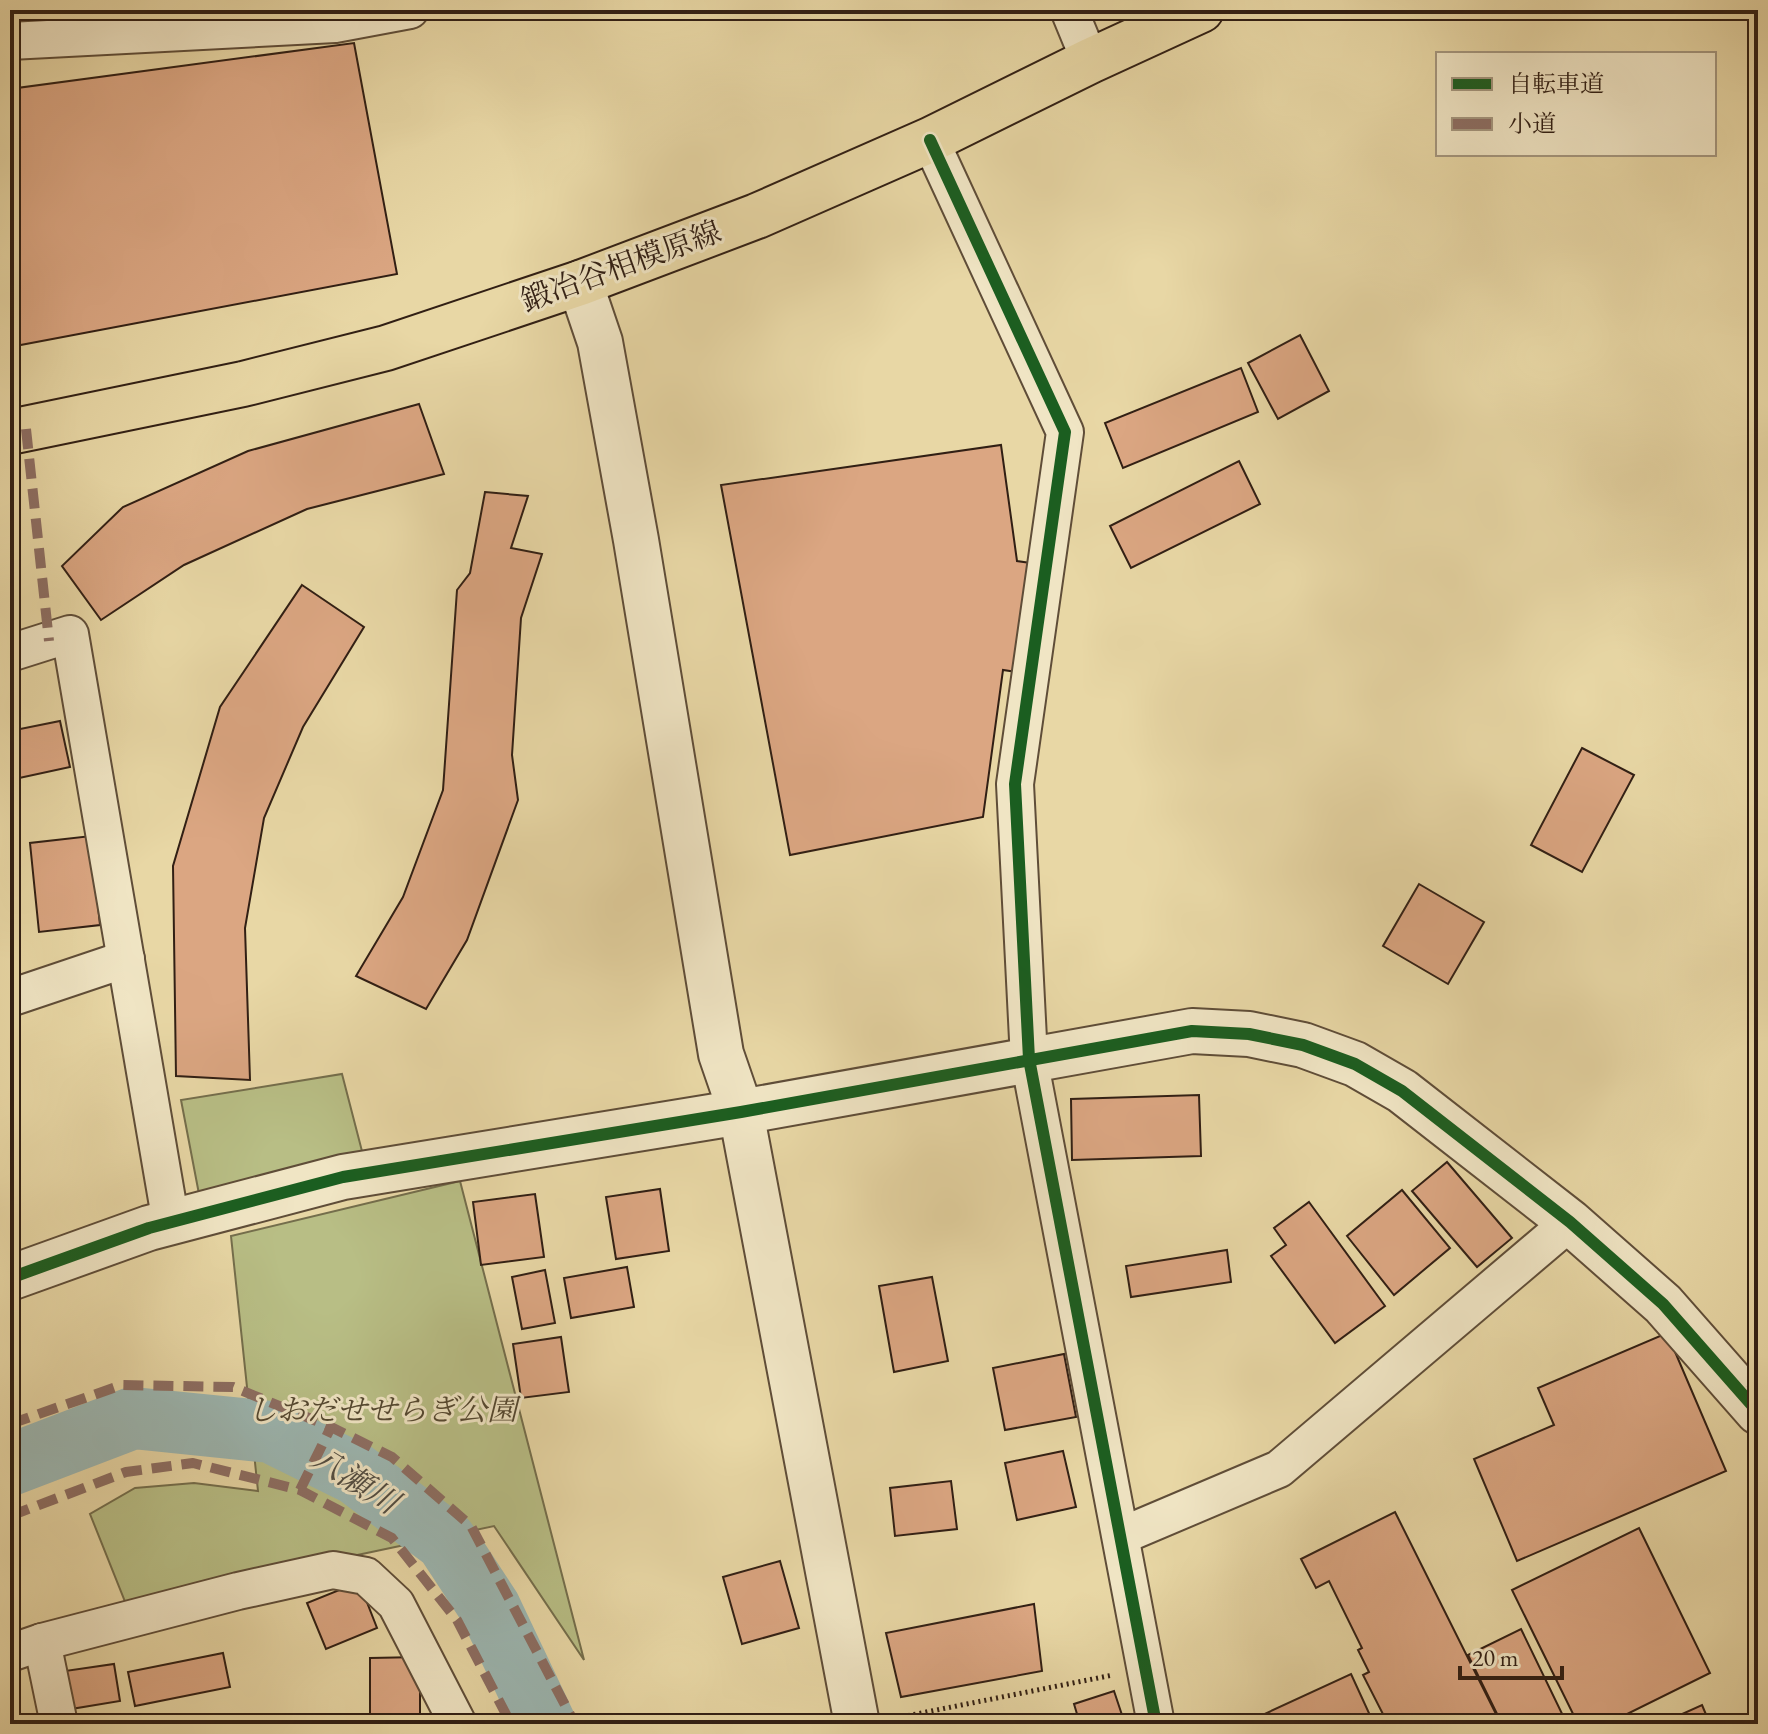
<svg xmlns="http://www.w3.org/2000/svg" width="1768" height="1734" font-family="'EB Garamond','Noto Serif JP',serif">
<rect width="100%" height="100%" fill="#e8d7a5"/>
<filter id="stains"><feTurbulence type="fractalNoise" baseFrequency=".0025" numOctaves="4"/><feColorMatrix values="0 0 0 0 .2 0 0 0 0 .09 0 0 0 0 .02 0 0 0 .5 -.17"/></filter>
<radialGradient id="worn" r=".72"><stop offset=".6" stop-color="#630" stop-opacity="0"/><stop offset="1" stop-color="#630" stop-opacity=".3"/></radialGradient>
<!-- green -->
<g fill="#b8be85" stroke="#746e4c" stroke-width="2">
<polygon points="10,10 111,10 10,26"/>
<polygon points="342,1074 363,1155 199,1194 181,1100"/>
<polygon points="460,1181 584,1660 494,1526 126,1604 90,1514 135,1488 194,1483 258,1491 231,1236"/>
</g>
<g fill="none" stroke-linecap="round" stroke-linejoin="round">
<!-- river -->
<polyline stroke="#9cb7b2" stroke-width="62" points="10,1465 133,1418 271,1432 356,1474 446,1541 490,1608 545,1724"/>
</g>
<!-- building -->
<g fill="#dba682" stroke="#311f14" stroke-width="2">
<polygon points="354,43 397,274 10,347 10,89"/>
<polygon points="1300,335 1329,391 1278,419 1248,363"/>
<polygon points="1241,368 1258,412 1123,468 1105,423"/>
<polygon points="419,404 444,474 307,509 184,565 101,620 62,566 123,507 248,451"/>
<polygon points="1001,445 1017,561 1045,565 1030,674 1003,670 983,817 790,855 721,485"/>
<polygon points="1239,461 1260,504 1131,568 1110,526"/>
<polygon points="485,492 528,496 511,548 542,554 521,618 512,755 518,800 467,940 426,1009 356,976 403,897 443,790 457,590 470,573"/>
<polygon points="302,585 364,627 303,727 264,818 245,928 250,1080 176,1076 173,866 220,707"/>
<polygon points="60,721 70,767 10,780 10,731"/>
<polygon points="1582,748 1634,775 1582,872 1531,845"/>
<polygon points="91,836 100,925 39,932 30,843"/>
<polygon points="1419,884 1484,922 1448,984 1383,946"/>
<polygon points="1199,1095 1201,1156 1072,1160 1071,1099"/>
<polygon points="1447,1162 1512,1238 1477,1267 1412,1191"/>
<polygon points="660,1189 669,1251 616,1259 606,1197"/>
<polygon points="1402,1190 1450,1248 1394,1295 1347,1236"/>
<polygon points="535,1194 544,1257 481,1265 473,1202"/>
<polygon points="1309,1202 1385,1306 1335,1343 1271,1256 1286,1245 1274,1228"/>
<polygon points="1227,1250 1231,1282 1131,1297 1126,1266"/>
<polygon points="627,1267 634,1307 571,1318 564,1278"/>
<polygon points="545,1270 555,1323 522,1329 512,1277"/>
<polygon points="932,1277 948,1361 894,1372 879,1286"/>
<polygon points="1667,1333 1726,1471 1517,1561 1474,1459 1554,1425 1538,1388"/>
<polygon points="561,1337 569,1392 521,1398 513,1344"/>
<polygon points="1064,1354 1076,1417 1005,1430 993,1368"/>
<polygon points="1063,1451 1076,1507 1017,1520 1005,1463"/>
<polygon points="951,1481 957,1529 895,1536 890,1488"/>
<polygon points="1395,1512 1501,1724 1388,1724 1363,1675 1369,1672 1358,1650 1362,1648 1329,1581 1316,1588 1301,1559"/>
<polygon points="1639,1528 1710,1673 1607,1724 1578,1724 1512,1590"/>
<polygon points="780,1561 799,1628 742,1644 723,1577"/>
<polygon points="359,1582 377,1628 326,1649 307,1603"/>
<polygon points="1034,1604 1042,1671 901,1697 886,1633"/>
<polygon points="1521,1629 1567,1724 1502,1724 1468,1655"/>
<polygon points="223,1653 230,1687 135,1706 128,1672"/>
<polygon points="420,1657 420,1720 370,1720 370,1658"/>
<polygon points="114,1664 120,1701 71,1709 65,1671"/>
<polygon points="1351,1674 1374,1724 1261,1724 1258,1717"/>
<polygon points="1114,1691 1125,1724 1080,1724 1074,1704"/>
<polygon points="1702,1705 1710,1724 1660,1724"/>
</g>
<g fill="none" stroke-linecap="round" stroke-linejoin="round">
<!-- minor casing -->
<g stroke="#5f4d38" stroke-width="40">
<g id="minor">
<polyline points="1069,10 1090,61"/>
<polyline points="10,41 335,24 410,10"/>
<polyline points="930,140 1065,432 1015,784 1029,1059 1156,1724"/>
<polyline points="10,653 70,634 171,1223"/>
<polyline points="10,998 126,959"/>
<polyline points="1121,1536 1279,1469 1570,1222"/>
<polyline points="42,1642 59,1724"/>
<polyline points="10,1653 42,1642 238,1591 333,1570 366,1576 396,1604 458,1724"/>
</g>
</g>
<!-- tertiary casing -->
<g stroke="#5f4d38" stroke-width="48">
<g id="tertiary">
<polyline points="580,283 600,342 636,540 721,1054 741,1112 857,1724"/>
<polyline points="10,1278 149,1228 343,1177 741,1112 1192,1031 1249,1034 1303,1045 1355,1064 1402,1091 1570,1222 1663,1304 1758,1412"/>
</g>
</g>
<!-- primary casing -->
<g stroke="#311f14" stroke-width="48">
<polyline id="primary" points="10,432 243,384 386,348 580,283 757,216 930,140 1090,61 1201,10"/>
</g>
<!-- path -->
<polyline stroke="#311f14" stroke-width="5" stroke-dasharray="2 4" stroke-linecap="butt" points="896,1718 1113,1675"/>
<!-- minor -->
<use href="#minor" stroke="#f0e5c4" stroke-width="36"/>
<!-- tertiary -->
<use href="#tertiary" stroke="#f0e5c4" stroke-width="44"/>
<!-- primary -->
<use href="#primary" stroke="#e8d7a5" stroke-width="44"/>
<!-- quiet -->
<g stroke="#8d6e63" stroke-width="10" stroke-dasharray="20 10" stroke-linecap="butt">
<polyline points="26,429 49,641"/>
<polyline points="1744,1395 1758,1383"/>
<polyline points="10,1424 122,1385 233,1387 331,1427 392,1457 471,1526 575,1724"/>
<polyline points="300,1490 331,1427"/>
<polyline points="10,1516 126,1472 193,1463 300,1490 392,1538 457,1620 511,1724"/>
</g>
<!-- cycleway casing -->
<g stroke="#f0e5c4" stroke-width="17">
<g id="cycleway">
<polyline points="930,140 1065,432 1015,784 1029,1059 1156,1724"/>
<polyline points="10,1278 149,1228 343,1177 741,1112 1192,1031 1249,1034 1303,1045 1355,1064 1402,1091 1570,1222 1663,1304 1758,1412"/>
</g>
</g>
<!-- cycleway -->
<use href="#cycleway" stroke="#1b5e20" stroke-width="12"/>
</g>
<g text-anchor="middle" stroke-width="6" stroke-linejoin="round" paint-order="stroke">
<!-- street labels -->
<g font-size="30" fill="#311f14" stroke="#f0e5c4">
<text transform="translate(621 266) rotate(-20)" y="10">鍛冶谷相模原線</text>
</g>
<!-- park labels -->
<g font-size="30" font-style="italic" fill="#534730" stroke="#f0e5c4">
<text x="382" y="1420">しおだせせらぎ公園</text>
</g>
<!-- water labels -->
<g font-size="32" font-style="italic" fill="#514d43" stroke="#f0e5c4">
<text transform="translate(355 1480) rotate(32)" y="11">八瀬川</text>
</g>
</g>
<!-- margin -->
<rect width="1768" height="1734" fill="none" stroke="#e8d7a5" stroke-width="40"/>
<rect x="12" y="12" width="1744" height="1710" fill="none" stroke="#311f14" stroke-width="4"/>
<rect x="20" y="20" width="1728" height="1694" fill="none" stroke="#311f14" stroke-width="2"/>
<!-- legend -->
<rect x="1436" y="52" width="280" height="104" fill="#f0e5c4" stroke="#a4967e" stroke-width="2"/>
<rect x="1452" y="78" width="40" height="12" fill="#1b5e20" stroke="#a4967e" stroke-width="2"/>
<text x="1508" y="92" font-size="24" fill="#311f14">自転車道</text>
<rect x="1452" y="118" width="40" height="12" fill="#8d6e63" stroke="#a4967e" stroke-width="2"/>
<text x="1508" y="132" font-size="24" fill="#311f14">小道</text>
<!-- scale -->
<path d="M1460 1666v12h102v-12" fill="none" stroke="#311f14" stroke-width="4"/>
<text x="1472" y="1666" font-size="24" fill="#311f14" stroke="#f0e5c4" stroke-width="6" paint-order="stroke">20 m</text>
<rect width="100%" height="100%" filter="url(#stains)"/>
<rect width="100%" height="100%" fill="url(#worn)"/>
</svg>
